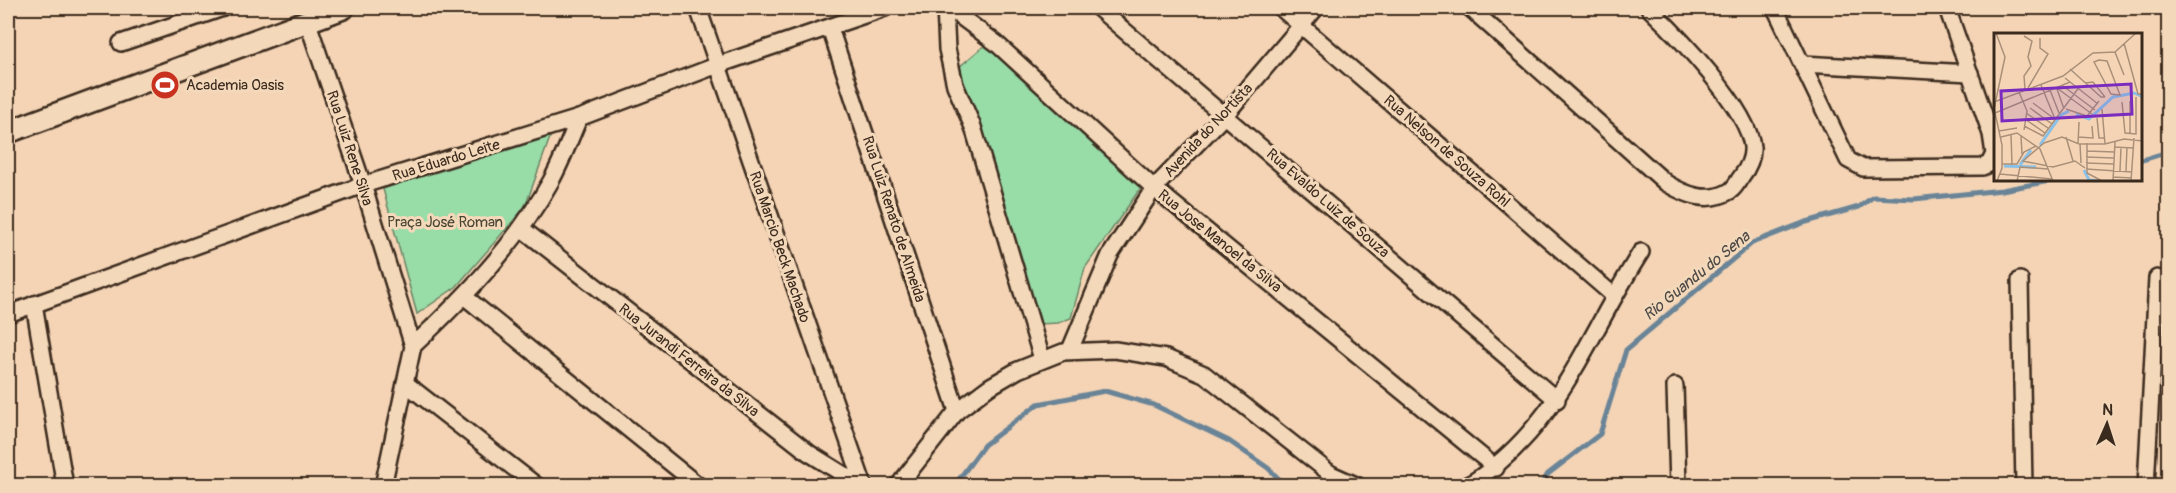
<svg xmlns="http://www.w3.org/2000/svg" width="2176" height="493" font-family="Pangolin,sans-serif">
<rect width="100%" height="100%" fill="#f4d4b5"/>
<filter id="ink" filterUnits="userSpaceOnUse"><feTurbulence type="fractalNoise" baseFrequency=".0167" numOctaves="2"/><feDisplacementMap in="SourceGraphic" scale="12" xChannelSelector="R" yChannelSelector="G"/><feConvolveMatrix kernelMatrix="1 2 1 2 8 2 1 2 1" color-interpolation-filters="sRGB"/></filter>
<g filter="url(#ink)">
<!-- green -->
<g fill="#98dca8" stroke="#6a8363" stroke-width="1.5">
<polygon points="985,45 1142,186 1085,268 1071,318 1058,323 1038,324 958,68"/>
<polygon points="552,132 525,207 456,287 417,314 383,189"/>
</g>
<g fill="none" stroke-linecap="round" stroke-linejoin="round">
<!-- stream -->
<g stroke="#6a8497" stroke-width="5">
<polyline points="2142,160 2168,152"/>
<polyline points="954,486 984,445 1038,404 1105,391 1154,405 1229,441 1268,468 1286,486"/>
<polyline points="1540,486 1548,474 1600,434 1626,350 1752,243 1803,223 1859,207 1873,197 1914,199 2002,190 2055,180"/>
</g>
<!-- street casing -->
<g stroke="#3b2a1e" stroke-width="20">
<g id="street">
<polyline points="698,8 864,486"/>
<polyline points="945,8 947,49 955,85 973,127 1042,359"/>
<polyline points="949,8 996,43 1154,188 1496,468"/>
<polyline points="1098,8 1557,400"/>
<polyline points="1281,8 1613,295"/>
<path d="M1470 8 1666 183C1686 195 1708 204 1730 191 1736 187 1737 182 1741 177 1748 168 1753 159 1752 147 1749 109 1677 35 1649 8"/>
<polyline points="1775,8 1848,160 1863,168 1982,167 1989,164 1994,154 1991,134 1947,8"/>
<polyline points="307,20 363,185 413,346 383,486"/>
<polyline points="830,28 957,411"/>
<polyline points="121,43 223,8"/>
<polyline points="1802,64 1970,73"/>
<polyline points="521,228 809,453 862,486"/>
<polyline points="2020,280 2024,486"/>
<polyline points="465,297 699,486"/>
<polyline points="34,304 65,486"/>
<polyline points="8,314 363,185 579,118 718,65 885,8"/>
<path d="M413 346C465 297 516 244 551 181 562 161 570 139 579 118"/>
<polyline points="1070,350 1110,255 1154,188 1226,114 1316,8"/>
<polyline points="405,383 537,486"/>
<polyline points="1675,386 1678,486"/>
<polyline points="898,486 957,411 989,387 1018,370 1063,352 1115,350 1166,358 1204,374 1331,474 1358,486"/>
<path d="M1467 486C1559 429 1585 339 1641 252"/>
<polyline points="2146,486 2157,278"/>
</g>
</g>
<!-- secondary casing -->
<g stroke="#3b2a1e" stroke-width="26">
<polyline id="secondary" points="8,132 343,8"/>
</g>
<!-- street -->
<use href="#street" stroke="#f4d8ba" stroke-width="15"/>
<!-- secondary -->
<use href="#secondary" stroke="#f4d8ba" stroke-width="21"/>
</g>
</g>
<!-- icons -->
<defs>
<g id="stadium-disc" transform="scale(1.5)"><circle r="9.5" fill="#c8321e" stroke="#f4d8ba"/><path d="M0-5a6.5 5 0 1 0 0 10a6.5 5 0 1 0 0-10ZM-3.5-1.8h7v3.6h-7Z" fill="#fff"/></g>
</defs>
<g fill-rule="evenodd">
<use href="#stadium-disc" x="165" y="85"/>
</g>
<g text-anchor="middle" stroke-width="6" stroke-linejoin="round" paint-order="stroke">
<!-- poi labels -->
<g font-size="15" fill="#3b2a1e" stroke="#f4d8ba" text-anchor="start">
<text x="186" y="90">Academia Oasis</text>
</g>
<!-- street labels -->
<g font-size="15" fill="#3b2a1e" stroke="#f4d8ba">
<text transform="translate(1208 130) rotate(-47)" y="5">Avenida do Nortista</text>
<text transform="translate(350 148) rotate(72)" y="5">Rua Luiz Rene Silva</text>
<text transform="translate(1447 151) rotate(41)" y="5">Rua Nelson de Souza Rohl</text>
<text transform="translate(446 160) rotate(-17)" y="5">Rua Eduardo Leite</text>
<text transform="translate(1328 203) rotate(41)" y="5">Rua Evaldo Luiz de Souza</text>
<text transform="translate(894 219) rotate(72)" y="5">Rua Luiz Renato de Almeida</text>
<text transform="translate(1220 241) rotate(39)" y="5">Rua Jose Manoel da Silva</text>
<text transform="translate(780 247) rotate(71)" y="5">Rua Marcio Beck Machado</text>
<text transform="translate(689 360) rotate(38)" y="5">Rua Jurandi Ferreira da Silva</text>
</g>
<!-- park labels -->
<g font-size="15" fill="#494533" stroke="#f4d8ba">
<text x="445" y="227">Praça José Roman</text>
</g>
<!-- water labels -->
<g font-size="16" font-style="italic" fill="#4b4846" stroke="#f4d8ba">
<text transform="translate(1696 275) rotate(-39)" y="6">Rio Guandu do Sena</text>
</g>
</g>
<!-- overview -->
<g transform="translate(1994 33)">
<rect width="148" height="148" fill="#f4d4b5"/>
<path fill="none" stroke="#89c0e7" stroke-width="3" d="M82 81 95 86 119 64 140 60 149 64M46 112 67 82 75 78M26 132 37 117M10 133 42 134M90 137 95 147 104 148"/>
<path fill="none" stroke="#aa9079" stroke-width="1.5" d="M30 3 38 8 34 24 37 33 30 43 31 56M130 10 144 61H149M121 19 130 42M105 27 113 28 126 62 117 61 100 29ZM76 36 107 64H111M71 45 104 71M91 50 99 49 111 64M47 52 61 86M69 53 101 77M34 55 54 21 46 15V5M63 55 98 81M63 56 70 76M56 57 65 80M25 59 33 78 30 97M0 69 69 43 99 20 121 19 142 0M128 69 131 100 142 101V64M39 70 58 84M0 75 8 112V135L3 148M36 75 58 91M0 76 11 24 2 0M72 76 93 83 105 68M108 76 111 111M1 80 76 49M32 80 54 95M103 85 105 105H110M31 86 51 100M30 93 49 103 86 53M5 98 23 95M17 101 18 132M136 101V68M27 103 28 121M7 104 23 100 46 116 59 148M72 104 79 128M84 104 99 105 98 93M93 110V140L108 148M84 111 85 89M86 111 87 130M120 114 139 115M93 118 120 119M92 124 120 125M92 130 120 131M8 131H23L30 119 42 113M91 135 81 128 59 134 29 128 50 110 68 104 85 111H111L130 106 149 108M92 136 138 139M126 138 127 114M132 138 133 114M6 141 58 146M119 144 138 145M23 148 26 134 54 136M119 148 121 109M137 148 140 105"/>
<path fill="#7b2cbf" fill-opacity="0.15" stroke="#7b2cbf" stroke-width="3" d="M137 51 138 81 8 88 7 58Z"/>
<rect width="148" height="148" fill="none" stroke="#3b2a1e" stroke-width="3"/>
</g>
<!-- margin -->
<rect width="2176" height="493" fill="none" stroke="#f4d8ba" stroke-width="30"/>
<rect x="15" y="15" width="2146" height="463" fill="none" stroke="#3b2a1e" stroke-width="2" filter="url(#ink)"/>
<!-- north arrow -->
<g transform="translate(2107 424) rotate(3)" stroke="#f4d8ba" stroke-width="4.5" paint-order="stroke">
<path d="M0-4.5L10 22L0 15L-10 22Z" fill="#3b2a1e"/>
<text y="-9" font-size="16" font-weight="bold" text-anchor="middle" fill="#3b2a1e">N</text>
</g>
</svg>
